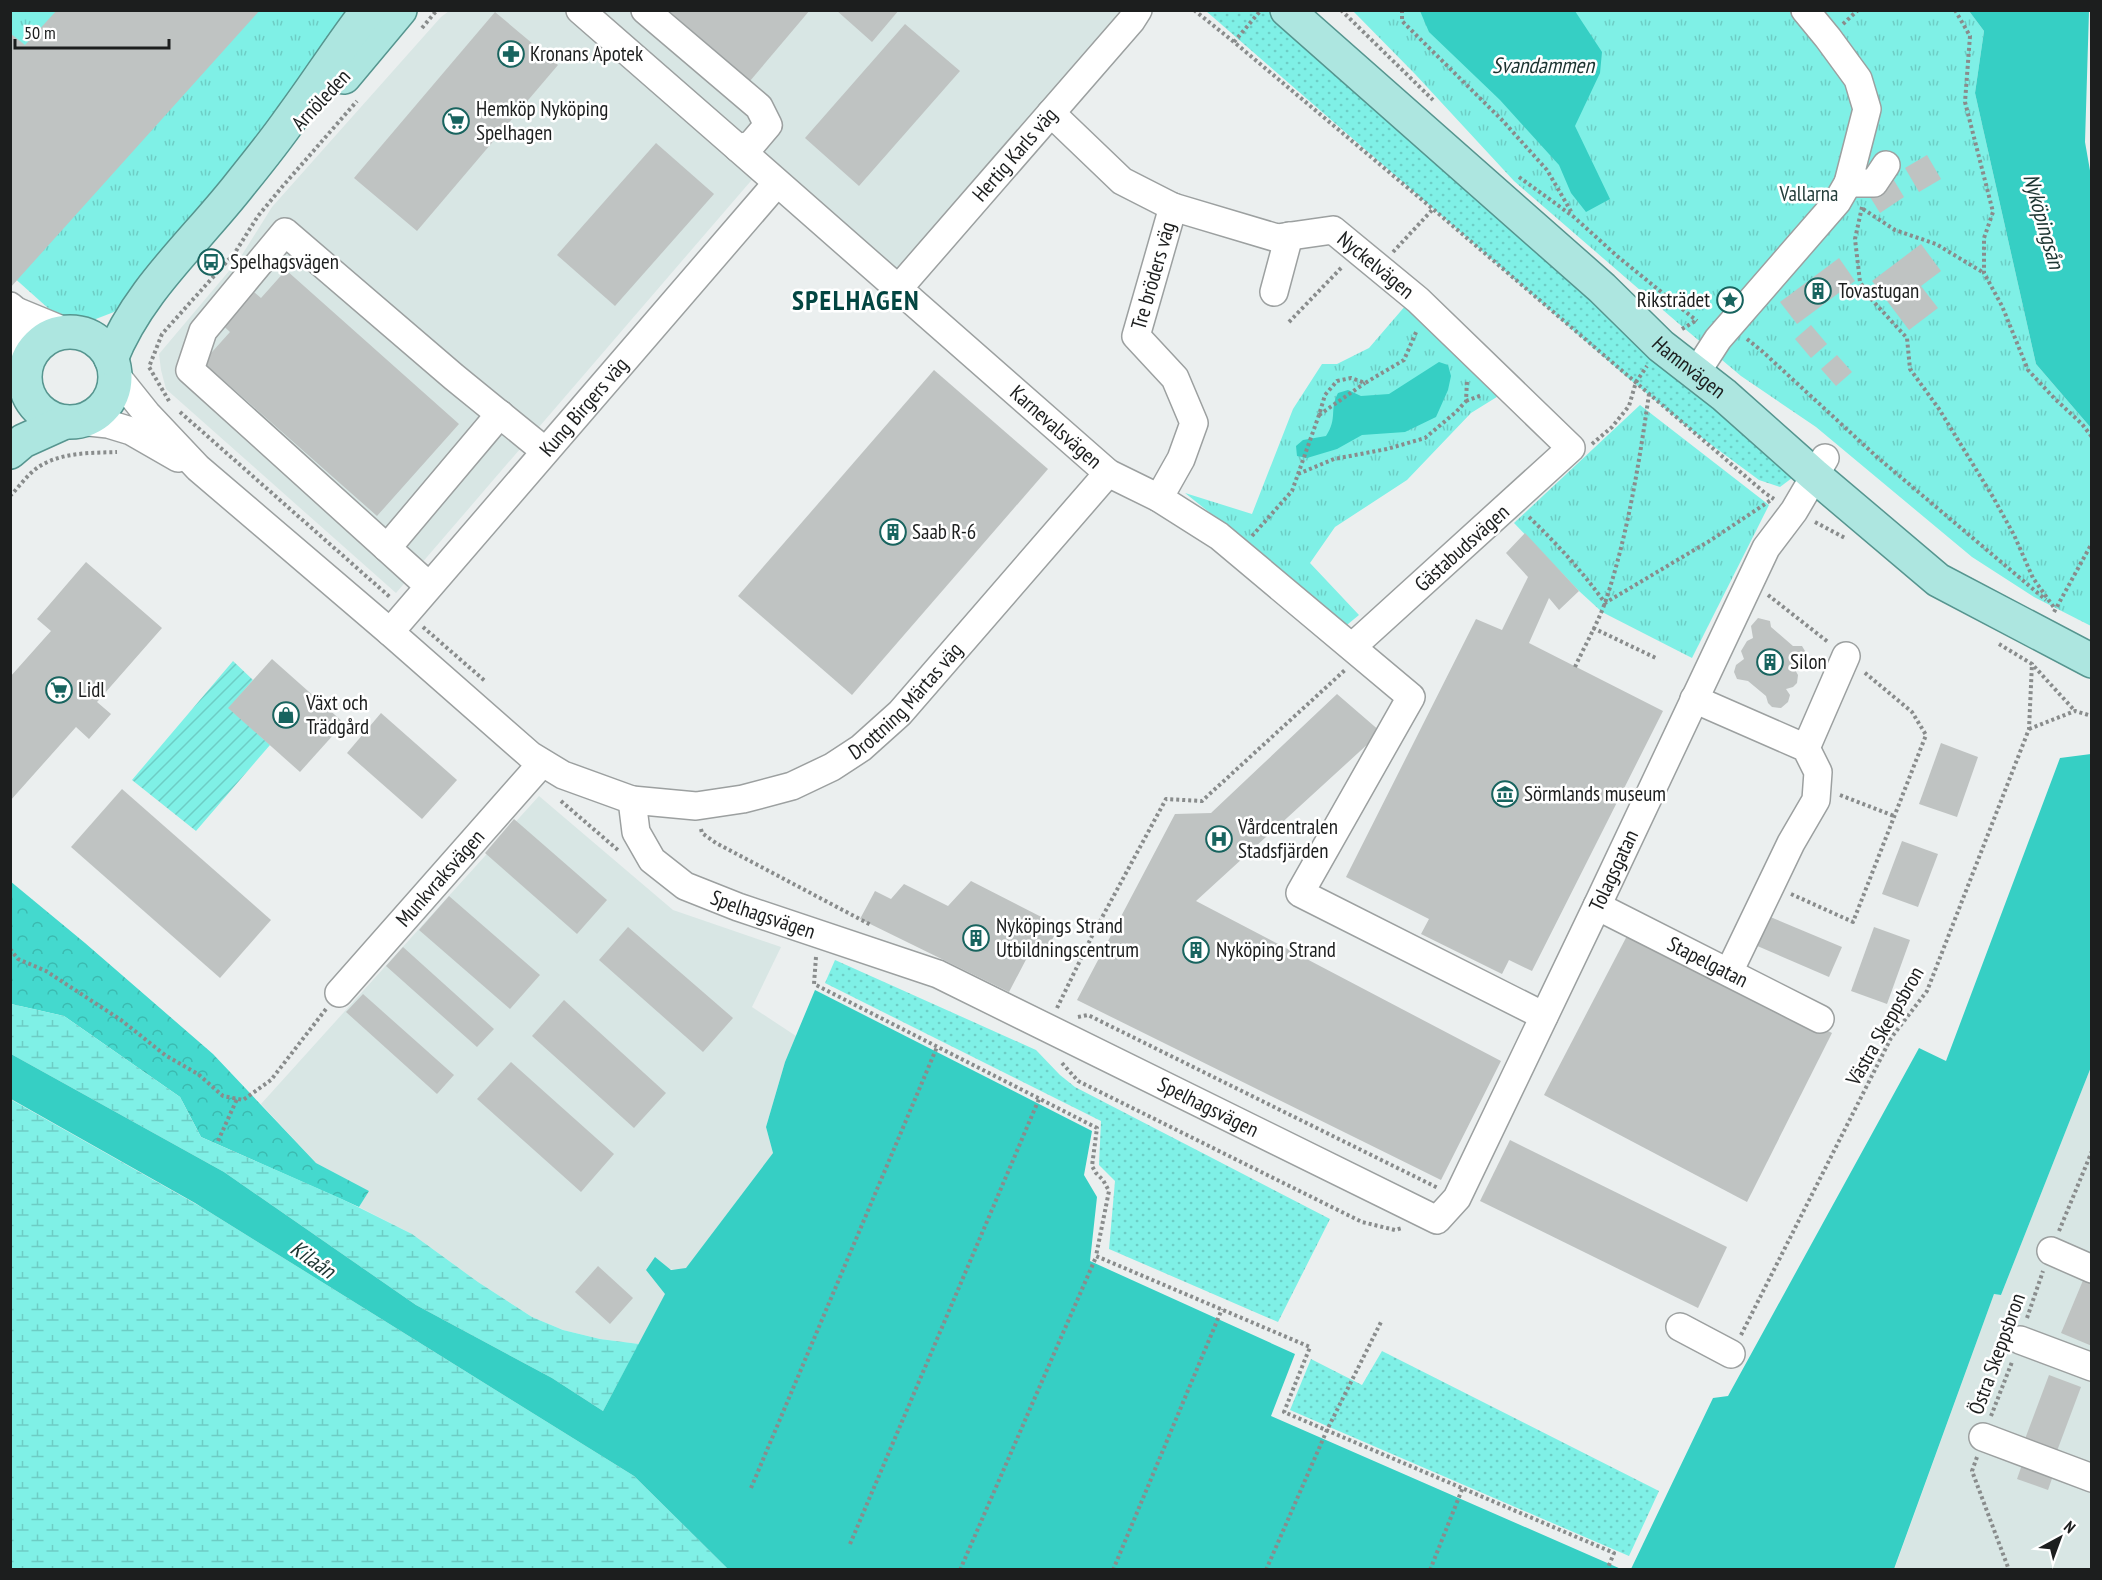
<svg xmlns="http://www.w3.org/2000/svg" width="2102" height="1580" font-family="'PT Sans Narrow',sans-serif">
<defs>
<pattern id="grass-dots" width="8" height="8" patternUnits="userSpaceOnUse" patternTransform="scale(1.5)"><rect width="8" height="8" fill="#7ff0e6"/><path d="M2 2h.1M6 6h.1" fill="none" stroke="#6dcdc5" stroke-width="1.8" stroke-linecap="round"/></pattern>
<pattern id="forest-crowns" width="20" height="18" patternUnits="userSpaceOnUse" patternTransform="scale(1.5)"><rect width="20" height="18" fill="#44d9ce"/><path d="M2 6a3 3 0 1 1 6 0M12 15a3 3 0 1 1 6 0" fill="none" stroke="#3bbab0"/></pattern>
<pattern id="wetland-marsh" width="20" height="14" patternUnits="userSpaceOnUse" patternTransform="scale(1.5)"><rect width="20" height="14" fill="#7ff0e6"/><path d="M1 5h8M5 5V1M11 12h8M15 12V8" fill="none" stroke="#6dcdc5"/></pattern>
<pattern id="park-tufts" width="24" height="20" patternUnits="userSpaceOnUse" patternTransform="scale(1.5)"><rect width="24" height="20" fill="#7ff0e6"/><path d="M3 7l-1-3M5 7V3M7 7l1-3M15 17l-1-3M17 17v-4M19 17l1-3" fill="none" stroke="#6dcdc5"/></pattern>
<pattern id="garden-furrows" width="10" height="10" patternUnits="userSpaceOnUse" patternTransform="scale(1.5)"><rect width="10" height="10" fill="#7ff0e6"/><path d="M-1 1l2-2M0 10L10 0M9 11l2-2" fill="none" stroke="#6dcdc5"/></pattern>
</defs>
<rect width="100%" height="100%" fill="#ebefef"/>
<!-- built -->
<g fill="#d8e6e4">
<polygon points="449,11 1141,11 896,273 768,161 396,593 166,389 161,370 159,354 240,258 272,207 441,17"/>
<polygon points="539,796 673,910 781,947 752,1007 796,1036 785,1062 766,1127 773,1153 686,1269 646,1269 666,1293 639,1344 600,1339 563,1330 532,1317 478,1282 412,1234 359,1207 368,1191 316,1163 261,1104"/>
<polygon points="2091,1067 2091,1569 1894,1570 1994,1294 2001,1295"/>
</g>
<!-- grass -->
<g fill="url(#grass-dots)">
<polygon points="1206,11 1274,11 1796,475 1780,487 1759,480 1690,429 1627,377"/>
<polygon points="835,960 1036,1050 1060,1075 1075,1087 1330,1219 1278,1322 1109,1249 1115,1181 1099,1165 1101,1121 825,983"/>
<polygon points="1382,1351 1659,1491 1629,1556 1290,1410 1311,1359 1362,1385"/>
</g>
<!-- forest -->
<polygon fill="url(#forest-crowns)" points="10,881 85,943 213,1054 316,1163 369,1191 359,1207 201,1137 180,1097 64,1016 11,1004"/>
<!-- wetland -->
<g fill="url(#wetland-marsh)">
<polygon points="11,1004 64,1016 180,1097 201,1137 342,1199 412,1234 478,1282 532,1317 563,1330 600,1339 639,1344 603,1411 552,1378 416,1305 224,1172 11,1054"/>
<polygon points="10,1099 203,1208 634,1476 728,1569 11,1569"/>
</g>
<!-- park -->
<g fill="url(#park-tufts)">
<polygon points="11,11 355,11 141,290 114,312 88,322 71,322 49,309 11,275"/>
<polygon points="1353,11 1969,11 1984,31 1975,93 2036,364 2091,428 2091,626 2034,597 1972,557 1816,427 1741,376 1678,323 1514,181 1415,74"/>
<polygon points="1406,305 1500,395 1471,413 1407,480 1335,527 1310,563 1359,615 1342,629 1273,563 1185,493 1252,514 1293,409 1322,364 1337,364 1369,348"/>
<polygon points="1640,405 1769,505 1692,658 1602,612 1579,591 1514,523"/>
</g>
<!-- garden -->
<polygon fill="url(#garden-furrows)" points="233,661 253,680 229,708 270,745 196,831 132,780"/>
<!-- water -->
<g fill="#36cfc4">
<polygon points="1420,11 1575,11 1602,52 1600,73 1575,126 1610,199 1586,212 1571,193 1559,165 1500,100 1429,32"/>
<polygon points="1969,11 2089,11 2085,142 2092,182 2091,428 2036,364 1975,93 1984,31"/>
<path d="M1439 362 1448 365 1451 376 1448 390 1436 417 1405 432 1362 435 1337 449 1307 458 1297 456 1296 446 1303 440 1326 436C1338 418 1329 410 1338 393L1348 390 1361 396 1389 394Z"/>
<polygon points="2091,754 2091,1067 2001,1295 1994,1294 1894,1569 1631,1569 1713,1398 1728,1396 1919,1048 1946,1061 2060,758"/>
<polygon points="815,990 1092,1131 1084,1175 1097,1197 1090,1261 1295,1354 1271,1416 1621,1569 728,1569 634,1476 195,1203 11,1099 11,1054 224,1172 416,1305 552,1378 603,1411 665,1294 646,1270 655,1257 671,1270 686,1268 773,1153 766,1127 785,1062"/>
</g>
<!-- building -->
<g fill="#bfc3c2">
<polygon points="57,10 260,10 10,288 10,33 25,45"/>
<polygon points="668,10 810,10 750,81"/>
<polygon points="836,10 899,10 872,42"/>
<polygon points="495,12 558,65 417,231 354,178"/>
<polygon points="905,24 960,71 859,186 805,138"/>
<polygon points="656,143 714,194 615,306 557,255"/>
<polygon points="1927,155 1941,179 1919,192 1905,168"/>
<polygon points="1892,177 1904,197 1880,213 1867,192"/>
<polygon points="1921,244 1941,271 1921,286 1938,308 1909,330 1872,281"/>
<polygon points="1839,258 1855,281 1797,324 1780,302"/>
<polygon points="286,270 459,424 377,516 203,362 230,332 216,319 246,285 261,298"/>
<polygon points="1811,325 1827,344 1811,358 1795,339"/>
<polygon points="1837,355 1852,372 1836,386 1821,369"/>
<polygon points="934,370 1048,469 852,695 738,596"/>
<polygon points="1525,533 1579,591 1559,610 1549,598 1529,643 1663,711 1532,971 1509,960 1502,974 1421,934 1429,919 1346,877 1476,619 1502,630 1528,577 1506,553"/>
<polygon points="86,562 162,628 97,702 111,714 89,739 76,727 10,801 10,677 51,631 37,619"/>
<polygon points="1758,618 1770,621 1771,627 1793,646 1802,646 1805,651 1806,658 1802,664 1794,668 1798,675 1797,683 1793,687 1786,689 1790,695 1788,702 1781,708 1772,707 1768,703 1766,696 1748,681 1737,679 1734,672 1736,665 1744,659 1741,651 1747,641 1753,638 1751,626"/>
<polygon points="272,659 344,723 300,772 228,708"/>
<polygon points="1337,694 1381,732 1196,901 1501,1061 1441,1180 1077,1000 1175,814 1211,813"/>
<polygon points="381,713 457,780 422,819 347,753"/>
<polygon points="1941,743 1978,757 1957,817 1919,804"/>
<polygon points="122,789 271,920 220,978 71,847"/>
<polygon points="514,819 607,900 577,934 485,853"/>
<polygon points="1902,841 1938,854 1918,907 1882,894"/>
<polygon points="971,881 1059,926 1044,956 1031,950 1009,992 860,919 875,891 891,899 904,884 948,906"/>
<polygon points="449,896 540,975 510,1009 419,930"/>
<polygon points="1768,916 1842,947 1829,977 1755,945"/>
<polygon points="628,927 733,1018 703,1052 599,960"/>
<polygon points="1874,927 1910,940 1887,1004 1851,991"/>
<polygon points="1629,932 1832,1033 1747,1202 1544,1095"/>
<polygon points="403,947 494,1029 477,1047 386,966"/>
<polygon points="363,994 454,1075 437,1094 346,1012"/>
<polygon points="564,1000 666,1093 634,1128 532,1036"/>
<polygon points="511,1062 614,1154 581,1192 477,1099"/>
<polygon points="1510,1140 1727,1247 1698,1308 1480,1201"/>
<polygon points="598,1266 633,1298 610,1324 575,1292"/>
<polygon points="2084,1278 2092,1281 2092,1346 2061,1333"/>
<polygon points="2049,1375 2081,1387 2057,1451 2025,1439"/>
<polygon points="2024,1459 2055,1470 2048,1490 2017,1479"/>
</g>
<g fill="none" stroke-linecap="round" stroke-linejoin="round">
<!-- minor casing -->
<g stroke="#9ca0a0" stroke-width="30">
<g id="minor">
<polyline points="580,10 738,148 751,145 768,125 759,107 645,10"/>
<path id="s1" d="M1051 113 1122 181 1173 207 1277 238 1333 230 1418 300 1571 448 1352 647"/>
<path id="s2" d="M738 148 1108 473 1159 498 1219 536 1411 697 1300 893 1544 1016"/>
<polyline points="1848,183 1874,183 1886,165"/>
<path id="s3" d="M898 289 1131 21 1138 10"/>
<polyline points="1274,292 1289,236"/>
<polyline points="10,306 16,311 67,332"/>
<polyline points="16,311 23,345 25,375"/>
<polyline points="1696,373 1718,339 1837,202 1848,183 1867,109 1858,79 1828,38 1805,10"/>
<path id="s4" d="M115 374 147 414 198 468 390 632 530 755 563 775 632 800 636 832 652 860 685 886 738 907 938 974 1437 1220 1457 1198 1597 906 1766 548 1794 511 1825 458"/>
<polyline points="80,421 108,424 131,431 178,458"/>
<path id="s5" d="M1159 498 1181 459 1194 423 1175 378 1136 336 1173 207"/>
<polyline points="387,548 500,414"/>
<polyline points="429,586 190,370 203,331 285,232 454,377 545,451"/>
<path id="s6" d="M390 632 777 183"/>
<polyline points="1694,699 1806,748 1818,772 1816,800 1791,843 1729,972"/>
<polyline points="1806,748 1846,656"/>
<path id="s7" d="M632 800 696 806 743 799 792 786 832 767 861 748 900 713 1108 473"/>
<path id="s8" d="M1597 906 1820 1019"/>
<path id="s9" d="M339 993 542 763"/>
<polyline points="2051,1251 2092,1269"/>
<polyline points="1680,1327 1731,1354"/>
<polyline points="2020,1340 2092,1367"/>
<polyline points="1983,1437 2092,1478"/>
</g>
</g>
<!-- major casing -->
<g stroke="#56958f" stroke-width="36">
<g id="major">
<path id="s10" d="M1287 10 1602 288 1661 346 1724 395 1814 475 1938 580 2092 661"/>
<polyline points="344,77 400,10"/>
<circle cx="70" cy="377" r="45"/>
<path d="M111 359C138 290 196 241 241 183 258 162 275 141 291 118 317 83 341 45 368 10"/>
<polyline points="10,452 23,441 65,422"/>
</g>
</g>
<!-- path -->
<g stroke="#898c8c" stroke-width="4" stroke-dasharray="3 3" stroke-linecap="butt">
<polyline points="1194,10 1234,42 1433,209 1765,493 1774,499"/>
<polyline points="1341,10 1433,100"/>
<polyline points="1402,10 1402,21 1502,120 1547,170 1572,213"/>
<polyline points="1955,10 1970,36 1965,102 1993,212 1984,238 1984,273 2002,306 2028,370 2054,398 2082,424 2092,437"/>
<polyline points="1843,24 1858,10"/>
<polyline points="422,28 437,10"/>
<polyline points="1234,42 1261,10"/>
<polyline points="1519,177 1574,217 1617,256 1697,321"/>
<polyline points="1862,207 1855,239 1860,282 1871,299 1907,338 1910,369 1939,409 1993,497 2014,535 2033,578 2055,609"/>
<polyline points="1863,209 1895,230 1936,244 1984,273"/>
<polyline points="236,251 258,216 282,187 357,101"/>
<polyline points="1393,252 1433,209"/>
<polyline points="1289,322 1343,266"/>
<polyline points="1682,329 1697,320"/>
<polyline points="1747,339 1763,352 1877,457 2046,600"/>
<polyline points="169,401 149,367 162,334 231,257"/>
<polyline points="1466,401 1482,395"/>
<polyline points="180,412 391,598"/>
<polyline points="1319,415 1365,383"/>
<polyline points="1592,444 1612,427 1629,406 1636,382 1647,366"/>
<polyline points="1298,474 1334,459 1387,449 1425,438 1456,412 1466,401 1467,380"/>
<path d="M10 496C19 487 27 475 37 468 60 452 90 453 117 452"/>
<path d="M1529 517C1557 544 1582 571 1605 603L1711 540 1771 500"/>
<polyline points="1815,522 1845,538"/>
<polyline points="1252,536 1292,491 1319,415 1325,395 1337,381 1351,378 1365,383 1404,360 1417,330"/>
<polyline points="1768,595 1828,642"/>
<polyline points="2054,612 2092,543"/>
<polyline points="423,627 485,681"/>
<polyline points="1593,628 1658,659"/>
<polyline points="1999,644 2032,664 2075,711"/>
<path d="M1575 667C1585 645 1598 623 1606 600 1628 533 1639 464 1649 394"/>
<polyline points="2029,729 2075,711 2092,716"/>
<polyline points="1840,795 1894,816"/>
<polyline points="561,801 619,851"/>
<polyline points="701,829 702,833 716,843 871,925"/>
<polyline points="1791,894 1853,922 1926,735 1912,712 1864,672"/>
<polyline points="10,949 18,959 46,971 121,1020 165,1055 198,1074 223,1096 243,1100 271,1080 326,1009"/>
<polyline points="816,957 814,984 1097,1128 1092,1166 1096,1173 1103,1180 1109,1191 1096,1256 1310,1347 1284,1412 1614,1553 1607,1570"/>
<polyline points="1057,1008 1092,936 1166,799 1202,801 1345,670"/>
<polyline points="1078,1017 1088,1015 1438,1188"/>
<polyline points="1062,1063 1078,1081 1362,1222 1395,1230 1402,1228"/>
<polyline points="218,1141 237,1099"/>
<polyline points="2059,1231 2092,1151"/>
<polyline points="2027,1318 2043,1271"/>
<polyline points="1741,1335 1891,1038 1927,991 2029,729 2032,663"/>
<polyline points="1991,1416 2012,1362"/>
<polyline points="1977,1457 1972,1471 2009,1570"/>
<polyline points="751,1488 937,1047"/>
<polyline points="850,1544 1039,1099"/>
<polyline points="960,1570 1096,1257"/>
<polyline points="1113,1570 1222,1309"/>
<polyline points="1266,1570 1327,1430 1382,1320"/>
<polyline points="1430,1570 1463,1487"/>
</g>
<!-- minor -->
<use href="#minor" stroke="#fff" stroke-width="27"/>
<!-- major -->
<use href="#major" stroke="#ade6e0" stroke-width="33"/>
</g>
<!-- icons -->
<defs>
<g id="pharmacy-ring" transform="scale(1.35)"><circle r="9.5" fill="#fff" stroke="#18645f" stroke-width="1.5"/><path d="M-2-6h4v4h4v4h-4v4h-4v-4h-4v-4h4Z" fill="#18645f"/></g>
<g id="supermarket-ring" transform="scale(1.35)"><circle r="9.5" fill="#fff" stroke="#18645f" stroke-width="1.5"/><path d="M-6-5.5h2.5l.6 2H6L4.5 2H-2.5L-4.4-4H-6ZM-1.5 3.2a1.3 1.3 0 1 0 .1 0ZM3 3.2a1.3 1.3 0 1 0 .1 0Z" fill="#18645f"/></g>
<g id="bus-ring" transform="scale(1.35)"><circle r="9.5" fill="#fff" stroke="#18645f" stroke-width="1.5"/><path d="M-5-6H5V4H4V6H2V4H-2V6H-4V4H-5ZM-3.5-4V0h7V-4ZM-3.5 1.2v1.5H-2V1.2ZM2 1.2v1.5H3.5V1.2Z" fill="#18645f"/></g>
<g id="building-ring" transform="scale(1.35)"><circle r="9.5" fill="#fff" stroke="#18645f" stroke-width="1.5"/><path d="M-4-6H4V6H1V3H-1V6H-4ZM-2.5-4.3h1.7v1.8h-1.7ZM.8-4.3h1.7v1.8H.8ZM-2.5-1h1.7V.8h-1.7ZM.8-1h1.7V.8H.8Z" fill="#18645f"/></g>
<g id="sight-ring" transform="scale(1.35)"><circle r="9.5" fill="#fff" stroke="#18645f" stroke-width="1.5"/><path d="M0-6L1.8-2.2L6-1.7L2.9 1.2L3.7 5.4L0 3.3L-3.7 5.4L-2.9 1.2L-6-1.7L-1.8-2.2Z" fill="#18645f"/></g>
<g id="shop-ring" transform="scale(1.35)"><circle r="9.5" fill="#fff" stroke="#18645f" stroke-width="1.5"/><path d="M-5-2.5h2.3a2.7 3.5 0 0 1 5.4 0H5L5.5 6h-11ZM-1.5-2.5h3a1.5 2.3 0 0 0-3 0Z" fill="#18645f"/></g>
<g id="museum-ring" transform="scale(1.35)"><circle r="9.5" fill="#fff" stroke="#18645f" stroke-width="1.5"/><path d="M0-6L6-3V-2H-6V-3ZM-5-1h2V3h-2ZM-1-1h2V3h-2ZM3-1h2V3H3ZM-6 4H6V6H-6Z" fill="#18645f"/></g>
<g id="hospital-ring" transform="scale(1.35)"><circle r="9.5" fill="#fff" stroke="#18645f" stroke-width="1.5"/><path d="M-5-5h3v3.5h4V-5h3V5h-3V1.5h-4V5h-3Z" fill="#18645f"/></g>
</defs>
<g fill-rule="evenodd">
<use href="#pharmacy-ring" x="511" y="54"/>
<use href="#supermarket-ring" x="456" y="121"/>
<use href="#bus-ring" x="211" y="262"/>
<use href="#building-ring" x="1818" y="291"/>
<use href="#sight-ring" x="1730" y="300"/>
<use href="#building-ring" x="893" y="532"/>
<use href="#building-ring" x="1770" y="662"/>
<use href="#supermarket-ring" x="59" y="690"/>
<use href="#shop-ring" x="286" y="715"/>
<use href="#museum-ring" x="1505" y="794"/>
<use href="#hospital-ring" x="1219" y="839"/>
<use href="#building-ring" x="976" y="938"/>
<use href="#building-ring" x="1196" y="950"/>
</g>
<g text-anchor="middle" stroke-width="5" stroke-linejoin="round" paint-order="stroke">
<!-- poi labels -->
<g font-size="21" fill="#1c1e1e" stroke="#fff" text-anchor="start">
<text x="530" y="61">Kronans Apotek</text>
<text x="476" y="116">Hemköp Nyköping<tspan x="476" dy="24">Spelhagen</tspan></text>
<text x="230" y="269">Spelhagsvägen</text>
<text x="1838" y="298">Tovastugan</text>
<text x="1710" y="307" text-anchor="end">Riksträdet</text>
<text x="912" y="539">Saab R-6</text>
<text x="1790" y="669">Silon</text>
<text x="78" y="697">Lidl</text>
<text x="306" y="710">Växt och<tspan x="306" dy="24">Trädgård</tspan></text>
<text x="1524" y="801">Sörmlands museum</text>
<text x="1238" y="834">Vårdcentralen<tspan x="1238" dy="24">Stadsfjärden</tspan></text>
<text x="996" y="933">Nyköpings Strand<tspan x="996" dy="24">Utbildningscentrum</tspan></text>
<text x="1216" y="957">Nyköping Strand</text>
</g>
<!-- street labels -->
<g font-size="21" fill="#1c1e1e" stroke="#fff">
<text transform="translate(321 100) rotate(-47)" y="7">Arnöleden</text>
<text dy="7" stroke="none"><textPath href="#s3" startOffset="178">Hertig Karls väg</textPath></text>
<text dy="7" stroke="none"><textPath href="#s1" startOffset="376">Nyckelvägen</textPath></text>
<text dy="7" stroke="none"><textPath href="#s5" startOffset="252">Tre bröders väg</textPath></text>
<text dy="7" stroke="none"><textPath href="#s10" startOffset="538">Hamnvägen</textPath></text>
<text dy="7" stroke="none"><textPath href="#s6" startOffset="297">Kung Birgers väg</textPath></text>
<text dy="7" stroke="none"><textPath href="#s2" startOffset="423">Karnevalsvägen</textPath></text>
<text transform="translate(1462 548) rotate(-42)" y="7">Gästabudsvägen</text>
<text dy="7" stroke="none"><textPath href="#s7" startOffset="306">Drottning Märtas väg</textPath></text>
<text dy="7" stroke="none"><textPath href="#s4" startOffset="2000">Tolagsgatan</textPath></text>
<text dy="7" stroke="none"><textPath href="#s9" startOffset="153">Munkvraksvägen</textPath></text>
<text dy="7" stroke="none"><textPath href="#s4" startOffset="866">Spelhagsvägen</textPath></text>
<text dy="7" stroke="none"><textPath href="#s8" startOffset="124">Stapelgatan</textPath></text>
<text transform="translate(1885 1026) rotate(-60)" y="7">Västra Skeppsbron</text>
<text dy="7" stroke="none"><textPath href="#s4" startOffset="1352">Spelhagsvägen</textPath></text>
<text transform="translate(1997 1354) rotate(-70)" y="7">Östra Skeppsbron</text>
</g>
<!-- park labels -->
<g font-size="21" fill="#253e3b" stroke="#fff">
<text x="1809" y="201">Vallarna</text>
</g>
<!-- water labels -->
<g font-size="22" font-style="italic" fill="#1c3431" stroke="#fff">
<text x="1543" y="73">Svandammen</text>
<text transform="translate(2044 221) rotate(74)" y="8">Nyköpingsån</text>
<text transform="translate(313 1259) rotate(35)" y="8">Kilaån</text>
</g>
<!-- district labels -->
<g font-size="27" font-weight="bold" letter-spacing="1.5" fill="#034541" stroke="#fff">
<text x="856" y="310">SPELHAGEN</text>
</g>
</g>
<!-- border -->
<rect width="2102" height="1580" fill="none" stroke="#1c1e1e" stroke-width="24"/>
<!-- north arrow -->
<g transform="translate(2060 1538) rotate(41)" stroke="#ffffff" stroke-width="4.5" paint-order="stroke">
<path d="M0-4.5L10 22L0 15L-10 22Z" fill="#1c1e1e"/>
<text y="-9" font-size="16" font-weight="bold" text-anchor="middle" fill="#1c1e1e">N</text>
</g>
<!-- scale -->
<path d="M15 39v9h154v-9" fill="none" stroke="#1c1e1e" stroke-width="3"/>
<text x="24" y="39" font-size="18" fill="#1c1e1e" stroke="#ffffff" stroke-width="4.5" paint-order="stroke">50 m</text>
</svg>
